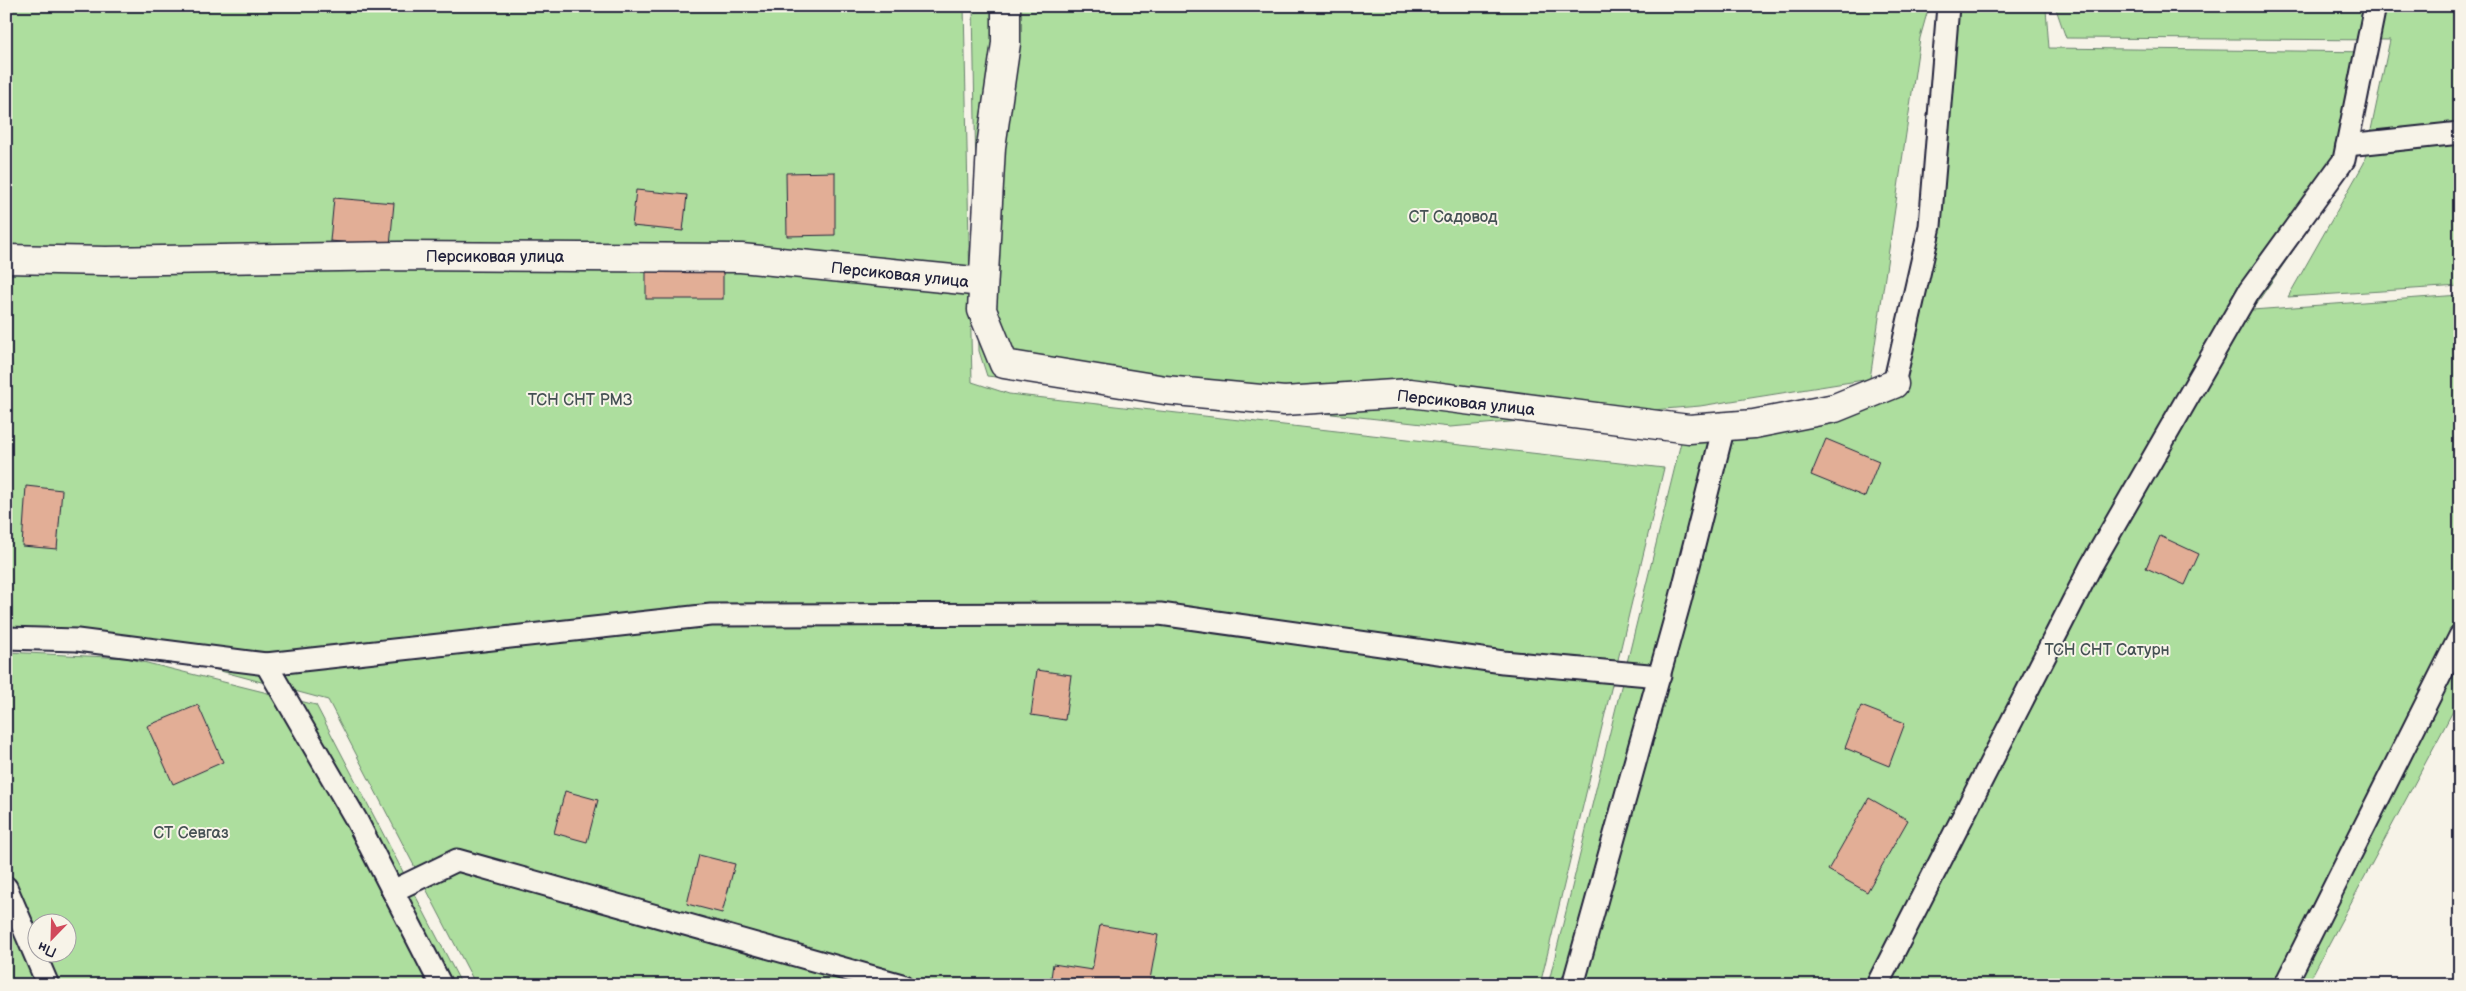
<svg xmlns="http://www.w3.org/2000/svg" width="2466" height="991" font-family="'Balsamiq Sans',sans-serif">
<rect width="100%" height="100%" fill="#f7f3e8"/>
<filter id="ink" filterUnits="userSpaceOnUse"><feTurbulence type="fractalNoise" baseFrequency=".02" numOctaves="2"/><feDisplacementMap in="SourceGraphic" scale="10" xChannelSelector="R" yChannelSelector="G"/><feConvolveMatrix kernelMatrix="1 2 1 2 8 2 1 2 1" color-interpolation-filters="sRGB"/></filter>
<g filter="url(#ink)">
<!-- green -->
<g fill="#adde9e" stroke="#68806c" fill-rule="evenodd">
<polygon points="6,6 964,6 972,382 1009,394 1664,468 1540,985 476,985 328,700 128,646 6,631"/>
<polygon points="973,6 1929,6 1920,38 1870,379 1700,406 1450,427 987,376 979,351"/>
<polygon points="1958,6 2046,9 2049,48 2376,52 2361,129 2346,174 2252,310 2460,295 2460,698 2307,985 1548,985 1682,438 1897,390"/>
<polygon points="2055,6 2460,6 2460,286 2288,297 2364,163 2390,40 2066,38"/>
<path d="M6 652 127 658 316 705 462 985H6ZM38 924H68V954H38Z"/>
</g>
<!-- building -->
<g fill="#e2ae96" stroke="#22223b">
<polygon points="835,172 835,235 787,236 786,173"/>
<polygon points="636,190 687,195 683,231 632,226"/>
<polygon points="334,198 394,203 390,246 330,241"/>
<rect x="646" y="269" width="77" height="30"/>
<polygon points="1826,439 1879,461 1865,497 1811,475"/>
<polygon points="26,486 62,490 57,549 22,546"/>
<polygon points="2160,536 2199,554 2185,585 2146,568"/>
<polygon points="1037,670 1071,675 1065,720 1031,715"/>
<polygon points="198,705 223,762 173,784 147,726"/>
<polygon points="1861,706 1905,723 1889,766 1845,748"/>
<polygon points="565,791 598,800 587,842 554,833"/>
<polygon points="1869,798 1908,820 1867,892 1828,870"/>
<polygon points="699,855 735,864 722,913 687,904"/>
<polygon points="1100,925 1158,935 1149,985 1050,985 1053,964 1092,970"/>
</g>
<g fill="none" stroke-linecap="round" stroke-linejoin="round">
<!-- lane casing -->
<g stroke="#22223b" stroke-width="25">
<g id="lane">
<polyline points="2347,145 2460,133"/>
<polyline points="1894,384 1930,226 1948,6"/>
<polyline points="6,638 77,640 266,664 711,615 1160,614 1503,662 1660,676"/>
<polyline points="266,664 357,821 441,985"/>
<polyline points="6,887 48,985"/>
<polyline points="393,891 457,860 902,985"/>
<polyline points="1573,985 1680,601 1724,426"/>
<polyline points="1877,985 2091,566 2249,291 2344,160 2375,6"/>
<polyline points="2285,985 2460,636"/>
</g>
</g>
<!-- street casing -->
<g stroke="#22223b" stroke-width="31">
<g id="street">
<polyline points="1006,6 1006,43 991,147 982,310 1004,364 1165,390 1284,401 1410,393 1689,429 1754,424 1835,408 1894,384"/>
<polyline points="6,259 106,261 399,256 741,258 983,282"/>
</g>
</g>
<!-- lane -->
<use href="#lane" stroke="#f7f3e8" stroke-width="21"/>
<!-- street -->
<use href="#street" stroke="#f7f3e8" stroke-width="28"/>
</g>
</g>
<g text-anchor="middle" stroke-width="4" stroke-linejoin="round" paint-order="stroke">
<!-- park labels -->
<g font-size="16" fill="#455154" stroke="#f7f3e8">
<text x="1453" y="222">СТ Садовод</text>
<text x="580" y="405">ТСН СНТ РМЗ</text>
<text x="2107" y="655">ТСН СНТ Сатурн</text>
<text x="191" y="838">СТ Севгаз</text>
</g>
<!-- street labels -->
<g font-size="16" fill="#22223b" stroke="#f7f3e8">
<text x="495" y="262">Персиковая улица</text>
<text transform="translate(900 274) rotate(6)" y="6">Персиковая улица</text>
<text transform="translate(1466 402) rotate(6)" y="6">Персиковая улица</text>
</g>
</g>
<!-- margin -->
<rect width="2466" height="991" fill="none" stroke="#f7f3e8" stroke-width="25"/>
<rect x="12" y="12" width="2441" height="966" fill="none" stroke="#22223b" stroke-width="2" filter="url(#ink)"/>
<!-- north arrow -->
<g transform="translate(52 938) rotate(203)"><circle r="24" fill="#f7f3e8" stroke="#a29fa3"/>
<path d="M0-4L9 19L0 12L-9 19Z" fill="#d1495b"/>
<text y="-8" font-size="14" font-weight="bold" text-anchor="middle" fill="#22223b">Пн</text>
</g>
</svg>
